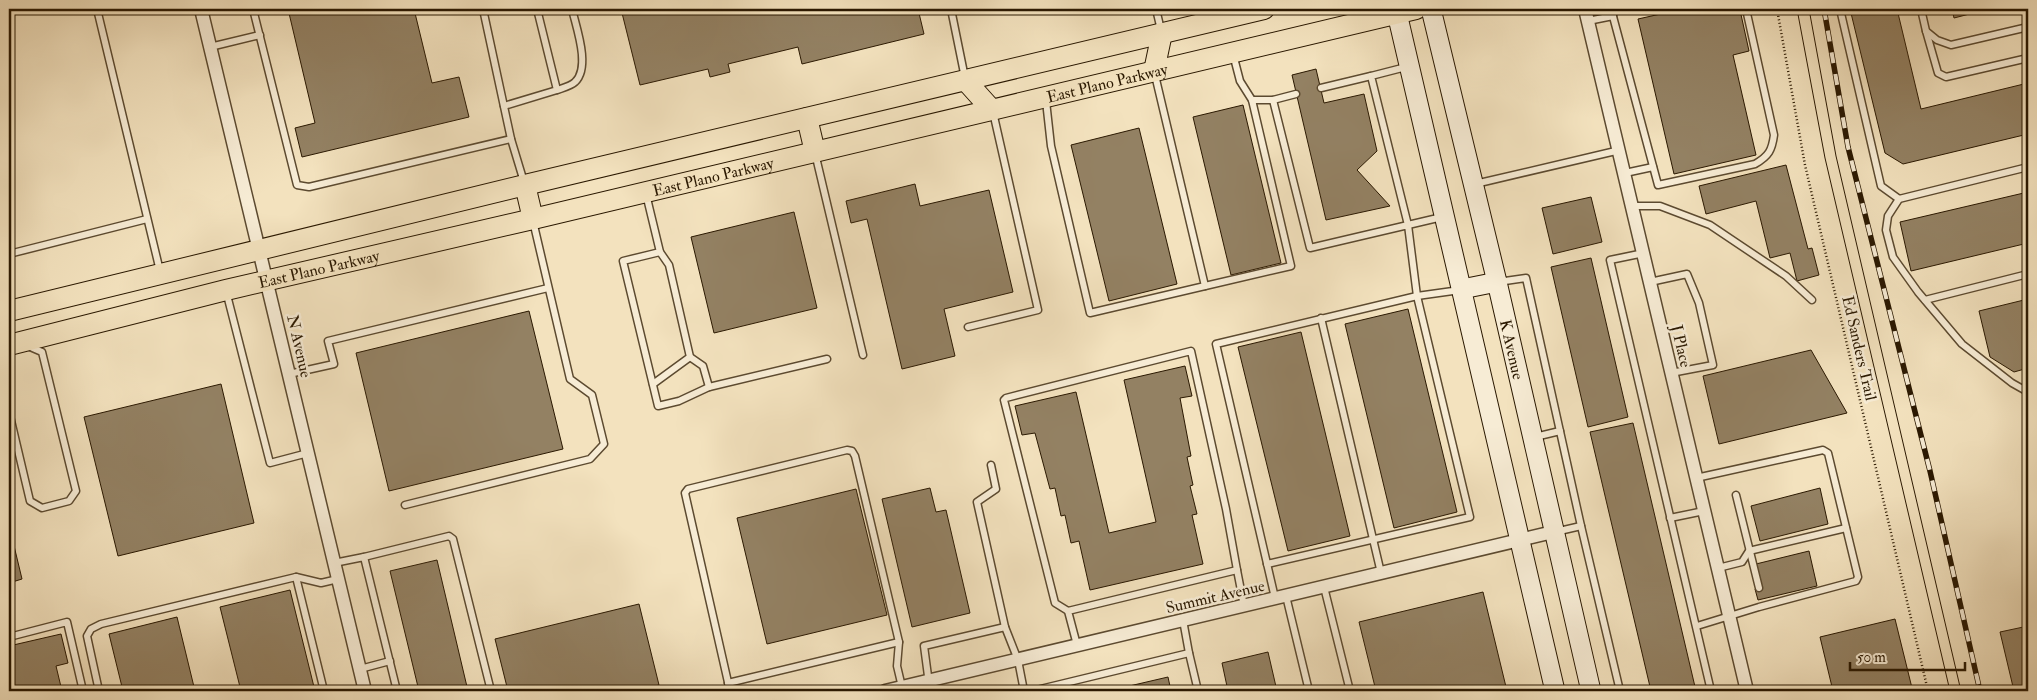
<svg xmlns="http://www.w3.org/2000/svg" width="2037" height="700" font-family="'IM FELL Double Pica',serif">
<rect width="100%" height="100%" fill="#f3e2be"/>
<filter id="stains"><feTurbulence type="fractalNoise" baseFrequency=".004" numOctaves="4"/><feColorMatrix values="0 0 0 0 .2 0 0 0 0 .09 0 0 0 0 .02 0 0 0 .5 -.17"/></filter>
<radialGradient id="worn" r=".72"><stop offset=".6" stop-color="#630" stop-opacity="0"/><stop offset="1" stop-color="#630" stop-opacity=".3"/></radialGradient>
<!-- building -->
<g fill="#938163" stroke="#2a1801">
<polygon points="288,9 414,9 432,83 459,77 469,117 302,157 295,128 315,123"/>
<polygon points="621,9 918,9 924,34 802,64 798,47 728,64 730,72 710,77 708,69 640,85"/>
<polygon points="1683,9 1731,9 1732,12 1740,10 1749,51 1733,55 1756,155 1674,174 1638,19"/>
<polygon points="1850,9 1897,9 1921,109 2028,83 2028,134 1903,164 1885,153"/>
<polygon points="1952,9 1989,9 1954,18"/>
<polygon points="1316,69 1324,103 1364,94 1377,151 1357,170 1390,206 1326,220 1292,75"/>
<polygon points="1243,105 1281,263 1231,275 1193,117"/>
<polygon points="1139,128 1177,284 1109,301 1071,145"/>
<polygon points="1786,165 1808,249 1812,248 1819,275 1797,281 1790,253 1770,258 1756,201 1706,214 1699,186"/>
<polygon points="915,184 920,206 989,190 1013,292 944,309 955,356 902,369 867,219 851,223 846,201"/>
<polygon points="2028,192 2028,243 1911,271 1900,222"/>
<polygon points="1591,197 1602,242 1553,254 1542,208"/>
<polygon points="794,212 817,308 714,333 691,237"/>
<polygon points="1591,258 1628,417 1588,427 1551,267"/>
<polygon points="2028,299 2028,368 2014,372 1990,357 1979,311"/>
<polygon points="1408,309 1457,512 1394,528 1345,324"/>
<polygon points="529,311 563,449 389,491 356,353"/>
<polygon points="1301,332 1350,536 1288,551 1238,347"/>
<polygon points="1811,350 1847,413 1719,444 1703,376"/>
<polygon points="1185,366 1192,396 1180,398 1191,456 1187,457 1193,485 1190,486 1197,514 1192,515 1203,564 1090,590 1079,541 1071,543 1065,515 1061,516 1055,488 1050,489 1035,433 1022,435 1015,406 1076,392 1109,533 1156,522 1124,380"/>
<polygon points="221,384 254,523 118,556 84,417"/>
<polygon points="1633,423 1696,691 1651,691 1590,432"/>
<polygon points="930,488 936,512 946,510 970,613 912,627 882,499"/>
<polygon points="1820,488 1828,524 1760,541 1751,506"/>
<polygon points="856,489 887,615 767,644 737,518"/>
<polygon points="9,525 22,579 9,583"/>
<polygon points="1809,551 1817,586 1758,600 1755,589 1762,587 1756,564"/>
<polygon points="437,560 468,691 419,691 390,571"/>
<polygon points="290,590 315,691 241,691 220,607"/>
<polygon points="1483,592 1507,691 1376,691 1359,622"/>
<polygon points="639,604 659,685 632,691 508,691 495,639"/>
<polygon points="177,617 195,691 123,691 109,634"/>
<polygon points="1895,619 1912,688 1906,690 1906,691 1833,691 1820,637"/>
<polygon points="2028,626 2028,691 2014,691 2000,632"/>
<polygon points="61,634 68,663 56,666 62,691 9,691 9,646"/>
<polygon points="1268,652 1277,691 1228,691 1222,663"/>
<polygon points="1168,677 1171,691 1108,691"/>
</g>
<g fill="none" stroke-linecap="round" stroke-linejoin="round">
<!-- service casing -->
<g stroke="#5c4a30" stroke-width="9">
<g id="service">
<polyline points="97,9 160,271"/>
<polyline points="253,9 297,185 309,187 511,139"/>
<polyline points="483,9 511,139 524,182"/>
<polyline points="951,9 965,78"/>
<polyline points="1156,9 1161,30"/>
<path d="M1611 9 1658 185 1755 164C1769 156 1772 150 1774 135L1746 9"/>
<polyline points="1840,9 1881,186 1899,199"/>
<polyline points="1921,9 1926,31 1937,40 1951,45 2028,27"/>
<polyline points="1588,21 1613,16"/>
<polyline points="1926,31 1938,73 1946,77 2028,58"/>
<polyline points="210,47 260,35"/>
<polyline points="1406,67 1371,76 1408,225 1442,217"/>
<polyline points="1321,88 1371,76"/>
<path d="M557 90C563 88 571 86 575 82 591 67 576 27 572 9"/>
<polyline points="1252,100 1273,100 1296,94"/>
<polyline points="1046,101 1051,146 1090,313 1205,286 1155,75"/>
<polyline points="504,106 557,90 537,9"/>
<polyline points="815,153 863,355"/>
<polyline points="2028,167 1899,199 1888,216 1886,230 1893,257 1918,292 1962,344 2012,383 2028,392"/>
<polyline points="1625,173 1653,167"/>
<polyline points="1475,184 1620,150"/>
<polyline points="646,194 660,252 669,265 690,357 653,384"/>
<polyline points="1633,206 1660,206 1710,225 1786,276 1812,300"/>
<polyline points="660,252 623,261 658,406 679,401 709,387 827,359"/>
<polyline points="1644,253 1610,260 1711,691"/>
<polyline points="9,254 147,219"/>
<polyline points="1498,282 1526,278 1581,526 1620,691"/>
<polyline points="1650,282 1687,274 1699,303 1713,365 1671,373"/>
<polyline points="1205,286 1291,266 1252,100 1240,81 1233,54"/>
<polyline points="226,291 270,463 308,453"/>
<polyline points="1925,300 2028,274"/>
<polyline points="1321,318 1381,573"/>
<polyline points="968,327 1038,310 993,112"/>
<polyline points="690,357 703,366 709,387"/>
<polyline points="289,374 334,364 328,341 548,288"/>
<polyline points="9,412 30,501 42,508 69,501 76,491 42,352 28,346"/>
<polyline points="1535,437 1560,431"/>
<polyline points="991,465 996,489 977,502 1005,627"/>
<polyline points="1696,478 1823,450 1828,453 1858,577 1856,581 1759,607 1697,626"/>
<polyline points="1736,495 1759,588"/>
<polyline points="405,505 590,459 604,444 592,395 570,379 533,221"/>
<polyline points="1670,518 1704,511"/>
<polyline points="1555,532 1581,526"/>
<polyline points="364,557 449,536 453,539 491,691"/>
<polyline points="334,563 364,557 397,691"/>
<polyline points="1267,564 1470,517 1417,296 1408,225 1310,248 1273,100"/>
<polyline points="1718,568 1742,562 1749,551 1846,528"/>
<polyline points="296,577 324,691"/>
<polyline points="1324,587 1350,691"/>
<polyline points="1286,596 1309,691"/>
<polyline points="1275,598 1216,344 1417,296 1460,290"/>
<polyline points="1068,611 1055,603 1004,400 1006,398 1191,351 1226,509 1237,570"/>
<polyline points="9,637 67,622 83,691"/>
<polyline points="1077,645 1068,611 1237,570 1244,606"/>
<polyline points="1189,653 1198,691"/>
<polyline points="360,669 390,661"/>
<polyline points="728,683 899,642"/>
<polyline points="99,691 87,636 91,629 101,624 296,577 321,583 338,579"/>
<polyline points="730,691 685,493 688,489 847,450 852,451 855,456 899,642 897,666 902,687"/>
<polyline points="930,691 924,646 1005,627 1018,660 1024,691"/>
<polyline points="1032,691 1189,653 1183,620"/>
</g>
</g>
<!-- minor casing -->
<g stroke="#5c4a30" stroke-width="15">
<g id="minor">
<polyline points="201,9 365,691"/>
<polyline points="1585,9 1747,691"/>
<polyline points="885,691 1553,532"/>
</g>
</g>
<!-- secondary casing -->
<g stroke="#2a1801" stroke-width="21">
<g id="secondary">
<polyline points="1396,9 1555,691"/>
<path id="s1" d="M1431 9 1497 282 1591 691"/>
<polyline points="1462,289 1497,282"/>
</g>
</g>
<!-- primary casing -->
<g stroke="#2a1801" stroke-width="22">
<g id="primary">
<polyline points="1154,71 1162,33"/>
<polyline points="966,81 992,110"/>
<polyline points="807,118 815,152"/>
<polyline points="525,185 533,219"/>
<polyline points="9,311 525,185 1264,9"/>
<path id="s2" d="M9 345 226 290 533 219 1416 9"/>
</g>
</g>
<!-- path -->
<polyline stroke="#2a1801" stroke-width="2.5" stroke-dasharray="1 2.5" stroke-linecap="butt" points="1777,9 1805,165 1928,691"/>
<!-- service -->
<use href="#service" stroke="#f7ecd5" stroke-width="6"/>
<!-- minor -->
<use href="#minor" stroke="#f7ecd5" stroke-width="12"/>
<!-- secondary -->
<use href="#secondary" stroke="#f7ecd5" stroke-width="19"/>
<!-- primary -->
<use href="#primary" stroke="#f3e2be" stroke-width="20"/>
<!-- tram -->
<g stroke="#2a1801" stroke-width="1">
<polyline points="1797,9 1825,158 1950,691"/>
<polyline points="1809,9 1836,156 1961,691"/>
</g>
<!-- rail casing -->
<g stroke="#2a1801" stroke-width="5.5">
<polyline id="rail" points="1824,9 1848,147 1930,471 1980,691"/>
</g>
<!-- rail -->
<use href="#rail" stroke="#f7ecd5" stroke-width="4" stroke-dasharray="11" stroke-linecap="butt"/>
</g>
<g text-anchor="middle" stroke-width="5" stroke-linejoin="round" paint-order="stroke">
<!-- street labels -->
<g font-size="16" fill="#2a1801" stroke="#f7ecd5">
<text dy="6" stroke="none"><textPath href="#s2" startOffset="1129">East Plano Parkway</textPath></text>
<text dy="6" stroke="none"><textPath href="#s2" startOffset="724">East Plano Parkway</textPath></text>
<text dy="6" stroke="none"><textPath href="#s2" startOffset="319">East Plano Parkway</textPath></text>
<text transform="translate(300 346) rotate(77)" y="6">N Avenue</text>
<text transform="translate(1682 346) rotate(77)" y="6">J Place</text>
<text transform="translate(1860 348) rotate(77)" y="6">Ed Sanders Trail</text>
<text dy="6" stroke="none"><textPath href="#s1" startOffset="350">K Avenue</textPath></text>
<text transform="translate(1215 596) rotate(-13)" y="6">Summit Avenue</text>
</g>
</g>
<!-- margin -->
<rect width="2037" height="700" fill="none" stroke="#f3e2be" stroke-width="30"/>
<rect x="10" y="10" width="2017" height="680" fill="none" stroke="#2a1801" stroke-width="2.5"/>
<rect x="15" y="15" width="2007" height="670" fill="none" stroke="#2a1801"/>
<!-- scale -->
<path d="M1850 662v8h115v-8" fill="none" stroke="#2a1801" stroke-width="2.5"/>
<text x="1857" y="662" font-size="15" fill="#2a1801" stroke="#f7ecd5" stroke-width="4" paint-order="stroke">50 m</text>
<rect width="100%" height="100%" filter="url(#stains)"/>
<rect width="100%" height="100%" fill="url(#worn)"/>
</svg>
